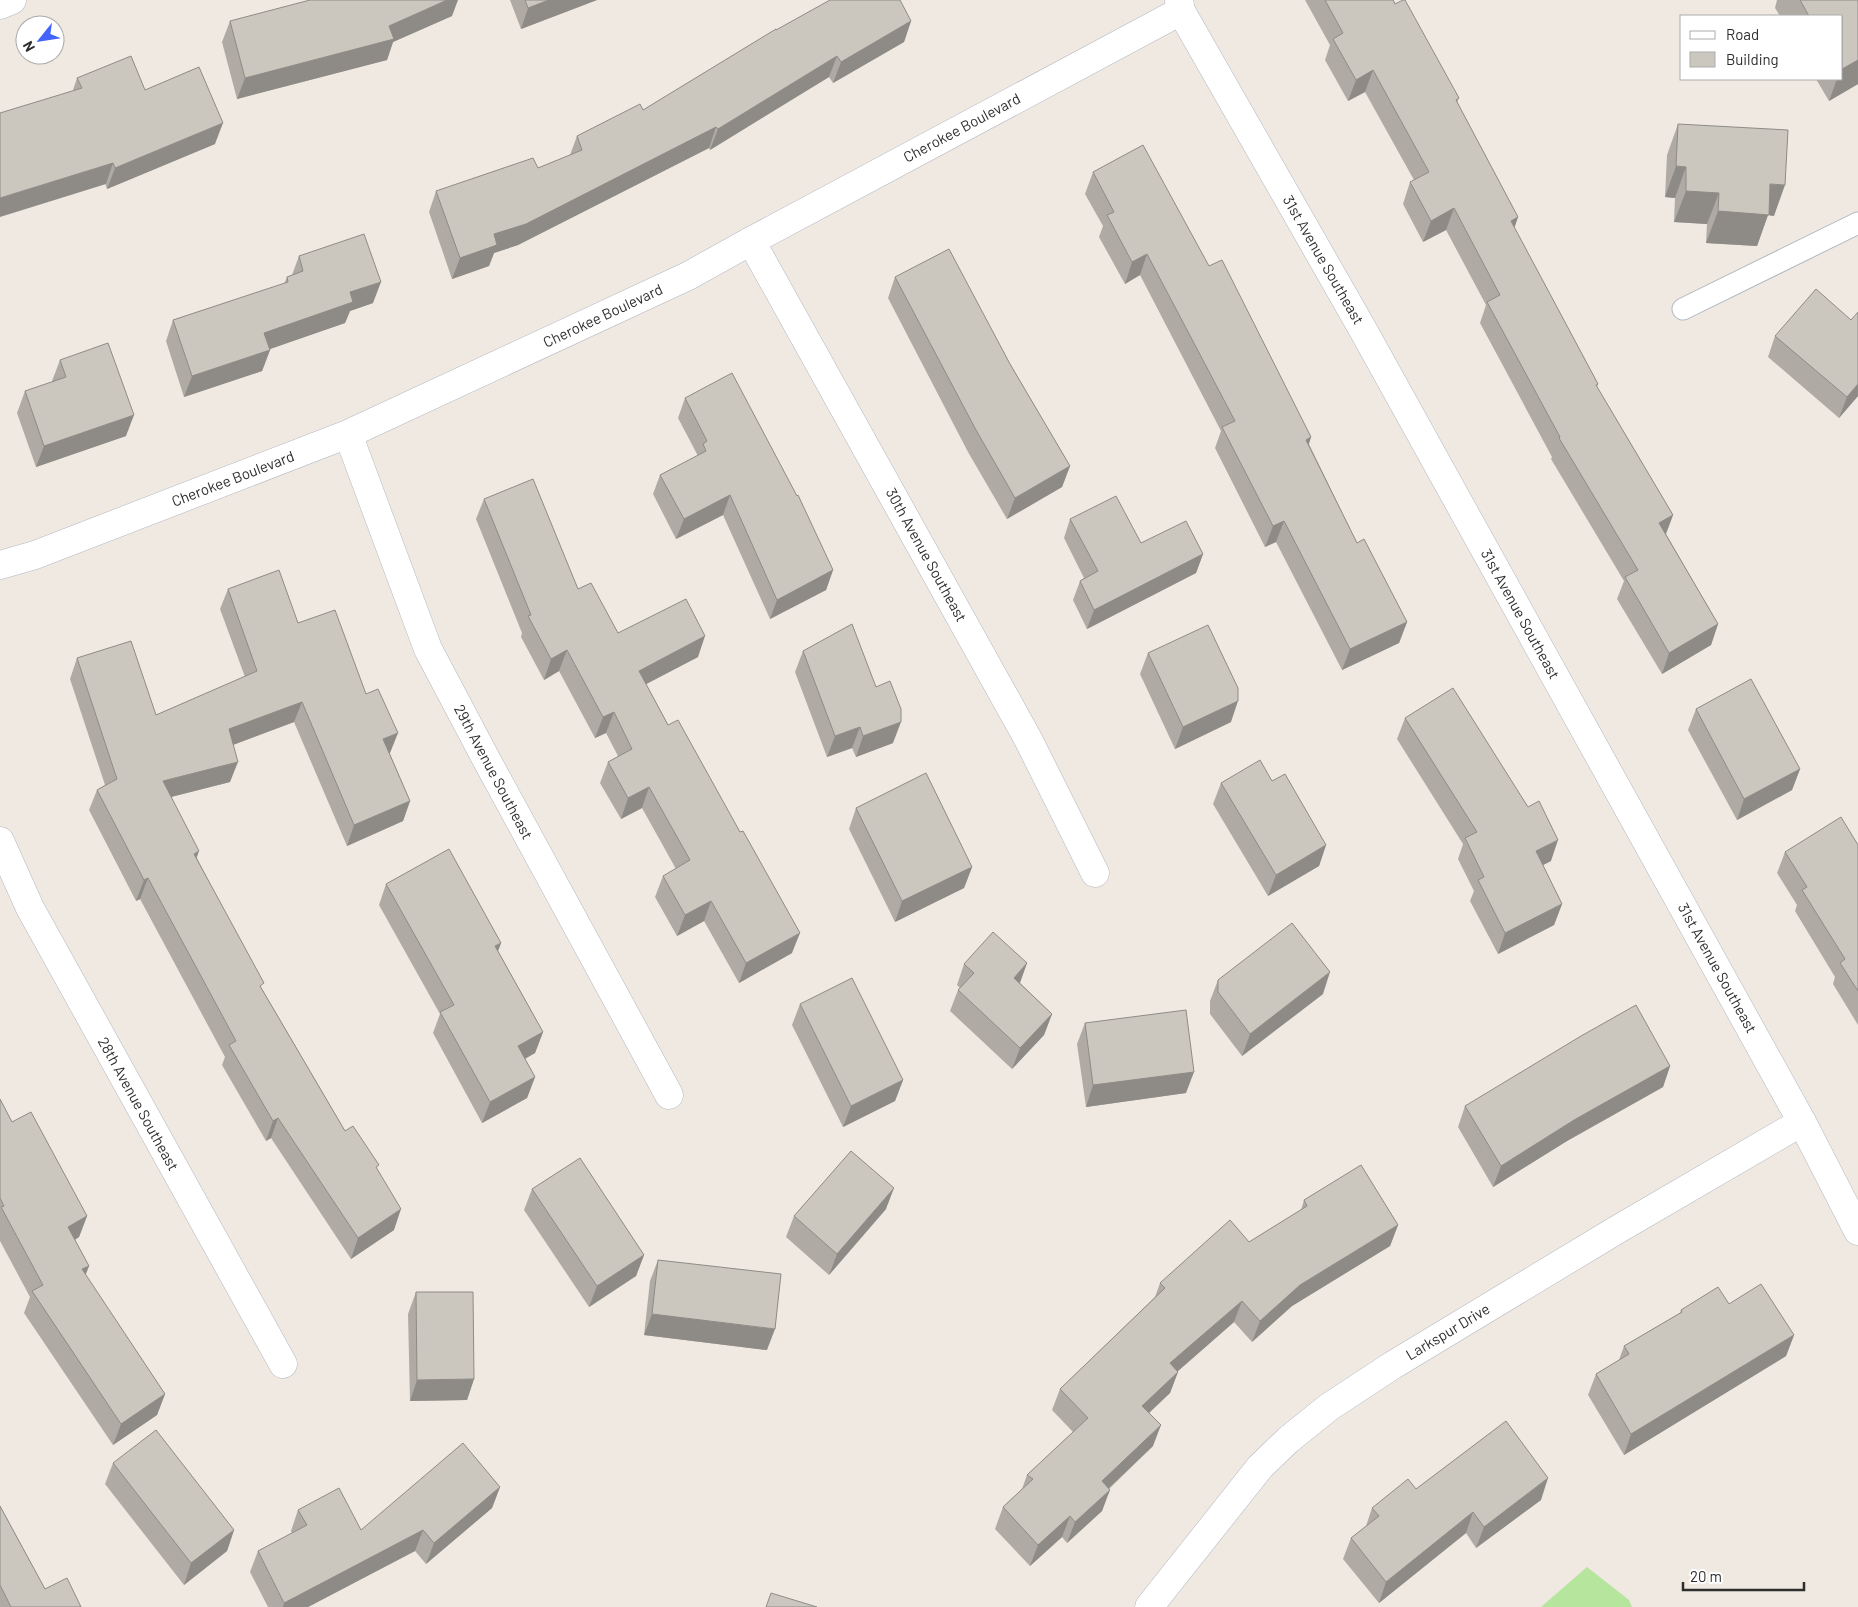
<svg xmlns="http://www.w3.org/2000/svg" width="1858" height="1607" font-family="Barlow,sans-serif">
<rect width="100%" height="100%" fill="#efe9e1"/>
<!-- green -->
<polygon fill="#b6e59e" points="1587,1567 1629,1600 1632,1607 1541,1607"/>
<g fill="none" stroke-linecap="round" stroke-linejoin="round">
<!-- service casing -->
<g stroke="#b4b7c1" stroke-width="23">
<polyline id="service" points="1683,309 1858,223"/>
</g>
<!-- minor casing -->
<g stroke="#b4b7c1" stroke-width="29">
<g id="minor">
<polyline points="1179,0 1181,11 1362,328 1802,1122 1858,1231"/>
<polyline points="0,5 12,0"/>
<polyline points="751,241 1028,739 1095,873"/>
<polyline points="348,434 428,649 485,757 669,1095"/>
<polyline points="0,565 35,555 348,434 688,276 751,241 1181,11"/>
<polyline points="0,841 30,908 283,1364"/>
<polyline points="1149,1607 1260,1467 1288,1440 1329,1407 1393,1365 1620,1228 1802,1122"/>
</g>
</g>
<!-- service -->
<use href="#service" stroke="#fff" stroke-width="21"/>
<!-- minor -->
<use href="#minor" stroke="#fff" stroke-width="28"/>
</g>
<!-- wall -->
<g fill="#afaba4">
<polygon points="510,0 597,0 521,29"/>
<polygon points="1305,0 1393,0 1459,98 1457,103 1518,217 1514,228 1598,384 1597,387 1673,515 1666,534 1718,624 1711,645 1662,674 1617,599 1624,581 1551,459 1552,457 1480,323 1486,305 1446,230 1423,242 1403,204 1410,182 1414,180 1365,92 1348,101 1325,60 1330,45"/>
<polygon points="1777,0 1858,0 1858,84 1829,101 1816,79 1842,79 1842,16 1780,16 1775,8"/>
<polygon points="452,16 393,42 387,60 237,99 222,42 230,21"/>
<polygon points="911,21 904,42 833,83 829,77 710,150 709,148 518,245 494,253 489,266 452,279 429,212 436,191 538,168 570,155 577,136 643,110 776,30"/>
<polygon points="77,78 145,90 215,144 107,189 73,90"/>
<polygon points="1678,124 1774,216 1768,215 1757,246 1706,243 1707,224 1674,222 1675,198 1665,197 1667,155"/>
<polygon points="1093,172 1209,266 1311,437 1309,444 1357,543 1407,622 1399,643 1342,670 1276,542 1265,547 1215,448 1221,431 1140,275 1125,284 1099,237 1103,226 1085,194"/>
<polygon points="299,256 373,303 350,311 345,323 269,349 270,350 262,371 184,397 166,341 173,320 284,284 287,277 292,275"/>
<polygon points="895,277 1010,364 1070,466 1062,487 1007,519 968,452 888,298"/>
<polygon points="1851,320 1858,396 1839,418 1768,357 1775,336"/>
<polygon points="60,360 126,436 36,467 17,413 25,391 52,382 52,381"/>
<polygon points="685,398 833,570 826,590 770,619 723,515 676,539 653,494 660,475 698,456 678,418"/>
<polygon points="484,499 578,589 618,633 698,657 646,684 792,953 739,983 704,921 677,936 655,897 663,876 676,869 642,808 621,819 600,783 608,762 618,756 606,733 595,738 559,671 544,680 521,637 522,633 476,519"/>
<polygon points="1070,519 1141,543 1203,554 1196,573 1087,629 1073,600 1080,581 1084,578 1064,538"/>
<polygon points="228,589 298,623 366,694 390,753 390,754 410,801 403,821 347,846 294,722 233,745 230,782 171,797 197,858 262,989 345,1131 377,1170 394,1230 351,1259 271,1138 266,1141 222,1065 225,1057 140,899 136,901 89,810 97,790 105,785 70,679 77,658 156,715 245,677 220,609"/>
<polygon points="803,651 876,687 893,743 856,757 852,748 827,757 795,672"/>
<polygon points="1148,653 1231,722 1175,749 1140,674"/>
<polygon points="1696,709 1800,769 1792,790 1737,820 1688,730"/>
<polygon points="1405,718 1528,807 1551,861 1542,865 1562,904 1554,925 1498,954 1470,901 1474,891 1458,859 1463,844 1397,739"/>
<polygon points="1272,781 1326,845 1319,866 1268,896 1213,804 1221,783"/>
<polygon points="856,808 972,867 964,888 895,922 849,829"/>
<polygon points="1858,845 1858,1025 1833,984 1835,977 1795,911 1797,905 1777,873 1785,852"/>
<polygon points="386,884 501,943 498,951 543,1032 535,1053 525,1059 535,1077 527,1098 482,1123 433,1033 440,1014 379,905"/>
<polygon points="1027,963 1020,983 1052,1014 1044,1035 1012,1069 950,1011 958,990 960,988 957,985 964,964"/>
<polygon points="1218,980 1323,994 1242,1056 1210,1014 1210,1001"/>
<polygon points="800,1004 903,1080 895,1101 843,1127 792,1025"/>
<polygon points="1085,1023 1186,1093 1086,1107 1077,1044"/>
<polygon points="1670,1066 1663,1087 1567,1141 1493,1187 1458,1127 1465,1106"/>
<polygon points="0,1099 12,1122 87,1216 79,1237 75,1240 89,1266 85,1275 165,1394 157,1415 113,1445 24,1313 30,1297 0,1241"/>
<polygon points="532,1189 644,1255 636,1276 589,1307 524,1210"/>
<polygon points="1304,1200 1398,1225 1390,1246 1292,1306 1252,1342 1234,1322 1178,1371 1170,1393 1149,1413 1153,1446 1109,1489 1102,1511 1067,1543 1062,1537 1030,1566 995,1529 1003,1507 1022,1489 1027,1475 1073,1432 1052,1410 1060,1389 1155,1297 1160,1283 1249,1242 1301,1210"/>
<polygon points="886,1209 829,1275 786,1237 794,1216"/>
<polygon points="658,1260 767,1350 644,1335 650,1281"/>
<polygon points="416,1292 474,1379 467,1400 410,1401 408,1314"/>
<polygon points="1729,1304 1794,1335 1786,1356 1624,1455 1588,1395 1596,1374 1619,1360 1624,1346 1680,1313 1681,1310"/>
<polygon points="113,1463 234,1530 227,1551 184,1585 105,1484"/>
<polygon points="500,1487 492,1508 426,1564 415,1551 308,1607 268,1607 250,1572 258,1551 292,1533 291,1531 298,1510 361,1530"/>
<polygon points="1416,1489 1541,1500 1476,1548 1466,1533 1379,1603 1343,1559 1351,1538 1366,1526 1372,1508"/>
<polygon points="0,1506 45,1589 81,1607 0,1607"/>
</g>
<!-- shaded-wall -->
<g fill="#8e8b86">
<polygon points="447,0 458,0 452,16 393,42 387,60 237,99 245,78 389,26"/>
<polygon points="549,0 597,0 521,29 528,8"/>
<polygon points="911,21 904,42 833,83 841,62"/>
<polygon points="837,56 829,77 710,150 718,129"/>
<polygon points="1858,60 1858,84 1829,101 1837,79 1842,79 1842,69"/>
<polygon points="1373,70 1365,92 1348,101 1356,80"/>
<polygon points="223,123 215,144 107,189 115,168"/>
<polygon points="716,127 709,148 518,245 494,253 489,266 452,279 460,258 494,234"/>
<polygon points="113,163 106,184 0,217 0,198"/>
<polygon points="1676,166 1686,167 1675,198 1665,197"/>
<polygon points="1770,184 1785,185 1774,216 1768,215 1757,246 1706,243 1718,211"/>
<polygon points="1686,191 1719,193 1707,224 1674,222"/>
<polygon points="1454,208 1446,230 1423,242 1431,221"/>
<polygon points="1518,217 1511,238 1511,221"/>
<polygon points="1147,254 1140,275 1125,284 1132,262"/>
<polygon points="381,282 373,303 350,311 345,323 256,354 264,333 350,292"/>
<polygon points="270,350 262,371 184,397 192,376"/>
<polygon points="1858,384 1858,396 1839,418 1847,397"/>
<polygon points="134,415 126,436 36,467 44,446"/>
<polygon points="1311,437 1304,458 1306,440"/>
<polygon points="1070,466 1062,487 1007,519 1015,498"/>
<polygon points="730,495 723,515 676,539 684,519"/>
<polygon points="1673,515 1665,536 1659,523"/>
<polygon points="1284,521 1276,542 1265,547 1273,526"/>
<polygon points="1203,554 1196,573 1087,629 1094,610"/>
<polygon points="833,570 826,590 770,619 777,600"/>
<polygon points="1407,622 1399,643 1342,670 1350,649"/>
<polygon points="1718,624 1711,645 1662,674 1669,653"/>
<polygon points="705,636 698,657 631,692 639,671"/>
<polygon points="567,650 559,671 544,680 551,659"/>
<polygon points="1238,701 1231,722 1175,749 1183,727"/>
<polygon points="302,702 294,722 222,749 229,729"/>
<polygon points="614,712 606,733 595,738 603,717"/>
<polygon points="901,722 893,743 856,757 863,736"/>
<polygon points="860,727 852,748 827,757 835,736"/>
<polygon points="398,733 390,753 376,760 383,739"/>
<polygon points="238,762 230,782 155,801 163,781"/>
<polygon points="1800,769 1792,790 1737,820 1744,799"/>
<polygon points="649,787 642,808 621,819 628,798"/>
<polygon points="410,801 403,821 347,846 354,825"/>
<polygon points="1558,840 1551,861 1528,873 1536,851"/>
<polygon points="1326,845 1319,866 1268,896 1276,875"/>
<polygon points="199,851 192,871 194,854"/>
<polygon points="972,867 964,888 895,922 902,901"/>
<polygon points="148,878 140,899 136,901 144,880"/>
<polygon points="711,901 704,921 677,936 685,915"/>
<polygon points="1562,904 1554,925 1498,954 1505,933"/>
<polygon points="800,933 792,953 739,983 746,963"/>
<polygon points="501,943 493,964 495,946"/>
<polygon points="1027,963 1019,985 1014,978"/>
<polygon points="1330,972 1323,994 1242,1056 1250,1034"/>
<polygon points="1052,1014 1044,1035 1012,1069 1020,1048"/>
<polygon points="543,1032 535,1053 510,1067 518,1046"/>
<polygon points="1670,1066 1663,1087 1567,1141 1493,1187 1501,1166 1574,1120"/>
<polygon points="1194,1072 1186,1093 1086,1107 1093,1085"/>
<polygon points="535,1077 527,1098 482,1123 490,1102"/>
<polygon points="903,1080 895,1101 843,1127 851,1106"/>
<polygon points="278,1118 271,1138 266,1141 273,1121"/>
<polygon points="894,1188 886,1209 829,1275 837,1254"/>
<polygon points="401,1209 394,1230 351,1259 358,1238"/>
<polygon points="87,1216 79,1237 60,1248 68,1227"/>
<polygon points="1398,1225 1390,1246 1292,1306 1252,1342 1260,1321 1300,1285"/>
<polygon points="644,1255 636,1276 589,1307 597,1286"/>
<polygon points="89,1266 81,1287 82,1269"/>
<polygon points="1242,1301 1234,1322 1162,1385 1170,1363"/>
<polygon points="652,1314 775,1329 767,1350 644,1335"/>
<polygon points="1794,1335 1786,1356 1624,1455 1631,1434"/>
<polygon points="1178,1372 1170,1393 1134,1427 1142,1406"/>
<polygon points="474,1379 467,1400 410,1401 417,1380"/>
<polygon points="165,1394 157,1415 113,1445 121,1424"/>
<polygon points="1161,1425 1153,1446 1094,1502 1102,1481"/>
<polygon points="1548,1478 1541,1500 1476,1548 1484,1527"/>
<polygon points="500,1487 492,1508 426,1564 434,1543"/>
<polygon points="1110,1490 1102,1511 1067,1543 1075,1522"/>
<polygon points="1473,1512 1466,1533 1379,1603 1386,1582"/>
<polygon points="1070,1516 1062,1537 1030,1566 1038,1545"/>
<polygon points="234,1530 227,1551 184,1585 191,1563"/>
<polygon points="423,1530 415,1551 308,1607 283,1607 284,1603"/>
</g>
<!-- building -->
<g fill="#cbc7bf" stroke="#8e8b86">
<polygon points="310,0 447,0 389,26 394,39 245,78 230,21"/>
<polygon points="525,0 549,0 528,8"/>
<polygon points="830,0 900,0 911,21 841,62 837,56 718,129 716,127 526,224 494,234 497,245 460,258 436,191 533,158 538,168 582,150 577,136 640,104 643,110 776,29 776,30"/>
<polygon points="1325,0 1393,0 1395,4 1403,0 1405,0 1459,98 1456,100 1518,217 1511,221 1598,384 1596,385 1673,515 1659,523 1718,624 1669,653 1625,577 1638,570 1559,438 1560,437 1487,302 1500,295 1454,208 1431,221 1410,182 1429,172 1373,70 1356,80 1333,39 1343,33"/>
<polygon points="1800,0 1858,0 1858,60 1842,69 1842,16 1809,16"/>
<polygon points="131,56 145,90 199,67 223,123 115,168 113,163 0,198 0,113 82,88 77,78"/>
<polygon points="1678,124 1788,130 1785,185 1770,184 1769,215 1718,211 1719,193 1686,191 1686,167 1676,166"/>
<polygon points="1143,145 1209,266 1222,260 1311,437 1306,440 1357,543 1364,539 1407,622 1350,649 1284,521 1273,526 1222,427 1235,421 1147,254 1132,262 1107,215 1114,212 1093,172"/>
<polygon points="364,234 381,282 350,292 353,302 264,333 270,350 192,376 173,320 288,282 287,277 303,271 299,256"/>
<polygon points="949,249 1010,364 1070,466 1015,498 976,430 895,277"/>
<polygon points="1816,289 1851,320 1858,312 1858,384 1847,397 1775,336"/>
<polygon points="108,343 134,415 44,446 25,391 66,377 60,360"/>
<polygon points="732,373 797,496 798,495 833,570 777,600 730,495 684,519 660,475 706,451 703,444 707,441 685,398"/>
<polygon points="533,479 578,589 591,583 618,633 686,599 705,636 639,671 668,725 678,720 740,832 743,831 800,933 746,963 711,901 685,915 663,876 690,860 649,787 628,798 608,762 632,749 614,712 603,717 567,650 551,659 528,616 531,615 484,499"/>
<polygon points="1116,496 1141,543 1186,521 1203,554 1094,610 1080,581 1098,571 1070,519"/>
<polygon points="279,570 298,623 335,610 366,694 378,689 398,733 383,739 410,801 354,825 302,702 229,729 238,762 163,781 199,851 194,854 264,983 260,986 345,1131 353,1126 379,1165 376,1167 401,1209 358,1238 278,1118 273,1121 229,1045 236,1041 148,878 144,880 97,790 117,779 77,658 131,641 156,715 257,671 228,589"/>
<polygon points="852,624 876,687 890,681 901,709 901,722 863,736 860,727 835,736 803,651"/>
<polygon points="1208,625 1238,688 1238,701 1183,727 1148,653"/>
<polygon points="1751,679 1800,769 1744,799 1696,709"/>
<polygon points="1453,688 1528,807 1539,801 1558,840 1536,851 1562,904 1505,933 1478,880 1484,877 1465,838 1477,832 1405,718"/>
<polygon points="1260,760 1272,781 1285,774 1326,845 1276,875 1221,783"/>
<polygon points="926,773 972,867 902,901 856,808"/>
<polygon points="1841,817 1858,845 1858,991 1840,963 1845,959 1802,890 1807,887 1785,852"/>
<polygon points="449,849 501,943 495,946 543,1032 518,1046 535,1077 490,1102 440,1012 454,1005 386,884"/>
<polygon points="1292,923 1330,972 1250,1034 1218,992 1218,980"/>
<polygon points="993,932 1027,963 1014,978 1052,1014 1020,1048 958,990 974,973 964,964"/>
<polygon points="852,978 903,1080 851,1106 800,1004"/>
<polygon points="1636,1005 1670,1066 1574,1120 1501,1166 1465,1106 1581,1036"/>
<polygon points="1186,1010 1194,1072 1093,1085 1085,1023"/>
<polygon points="0,1099 12,1122 31,1112 87,1216 68,1227 89,1266 82,1269 165,1394 121,1424 32,1291 43,1285 1,1207 4,1206 0,1198"/>
<polygon points="851,1151 894,1188 837,1254 794,1216"/>
<polygon points="580,1158 644,1255 597,1286 532,1189"/>
<polygon points="1361,1165 1398,1225 1300,1285 1260,1321 1242,1301 1170,1363 1178,1372 1142,1406 1161,1425 1102,1481 1110,1490 1075,1522 1070,1516 1038,1545 1003,1507 1033,1479 1027,1475 1088,1418 1060,1389 1165,1288 1160,1283 1230,1220 1249,1242 1307,1206 1304,1200"/>
<polygon points="658,1260 781,1274 775,1329 652,1314"/>
<polygon points="1761,1284 1794,1335 1631,1434 1596,1374 1629,1354 1624,1346 1682,1312 1681,1310 1718,1287 1729,1304"/>
<polygon points="416,1292 473,1292 474,1379 417,1380"/>
<polygon points="1506,1421 1548,1478 1484,1527 1473,1512 1386,1582 1351,1538 1379,1516 1372,1508 1408,1479 1416,1489"/>
<polygon points="156,1430 234,1530 191,1563 113,1463"/>
<polygon points="463,1443 500,1487 434,1543 423,1530 284,1603 258,1551 307,1525 298,1510 339,1488 361,1530"/>
<polygon points="0,1506 45,1589 67,1578 81,1607 11,1607 0,1585"/>
<polygon points="771,1593 817,1607 766,1607"/>
</g>
<g text-anchor="middle" stroke-width="4" stroke-linejoin="round" paint-order="stroke">
<!-- street labels -->
<g font-size="15" fill="#2e2e2e" stroke="#fff">
<text transform="translate(962 128) rotate(-28)" y="5">Cherokee Boulevard</text>
<text transform="translate(1323 260) rotate(60)" y="5">31st Avenue Southeast</text>
<text transform="translate(603 316) rotate(-25)" y="5">Cherokee Boulevard</text>
<text transform="translate(233 479) rotate(-21)" y="5">Cherokee Boulevard</text>
<text transform="translate(926 555) rotate(61)" y="5">30th Avenue Southeast</text>
<text transform="translate(1520 614) rotate(61)" y="5">31st Avenue Southeast</text>
<text transform="translate(493 772) rotate(62)" y="5">29th Avenue Southeast</text>
<text transform="translate(1717 968) rotate(61)" y="5">31st Avenue Southeast</text>
<text transform="translate(138 1104) rotate(61)" y="5">28th Avenue Southeast</text>
<text transform="translate(1448 1332) rotate(-31)" y="5">Larkspur Drive</text>
</g>
</g>
<!-- legend -->
<rect x="1680" y="15" width="162" height="65" fill="#ffffff" stroke="#ababab"/>
<rect x="1690" y="31" width="25" height="8" fill="#ffffff" stroke="#ababab"/>
<text x="1726" y="40" font-size="15" fill="#2e2e2e">Road</text>
<rect x="1690" y="52" width="25" height="15" fill="#cbc7bf" stroke="#ababab"/>
<text x="1726" y="65" font-size="15" fill="#2e2e2e">Building</text>
<!-- north arrow -->
<g transform="translate(40 40) rotate(240)"><circle r="24" fill="#ffffff" stroke="#ababab"/>
<path d="M0-4L9 19L0 12L-9 19Z" fill="#4264fb"/>
<text y="-8" font-size="14" font-weight="bold" text-anchor="middle" fill="#2e2e2e">N</text>
</g>
<!-- scale -->
<path d="M1683 1582v8h121v-8" fill="none" stroke="#2e2e2e" stroke-width="2.5"/>
<text x="1690" y="1582" font-size="15" fill="#2e2e2e" stroke="#ffffff" stroke-width="4" paint-order="stroke">20 m</text>
</svg>
